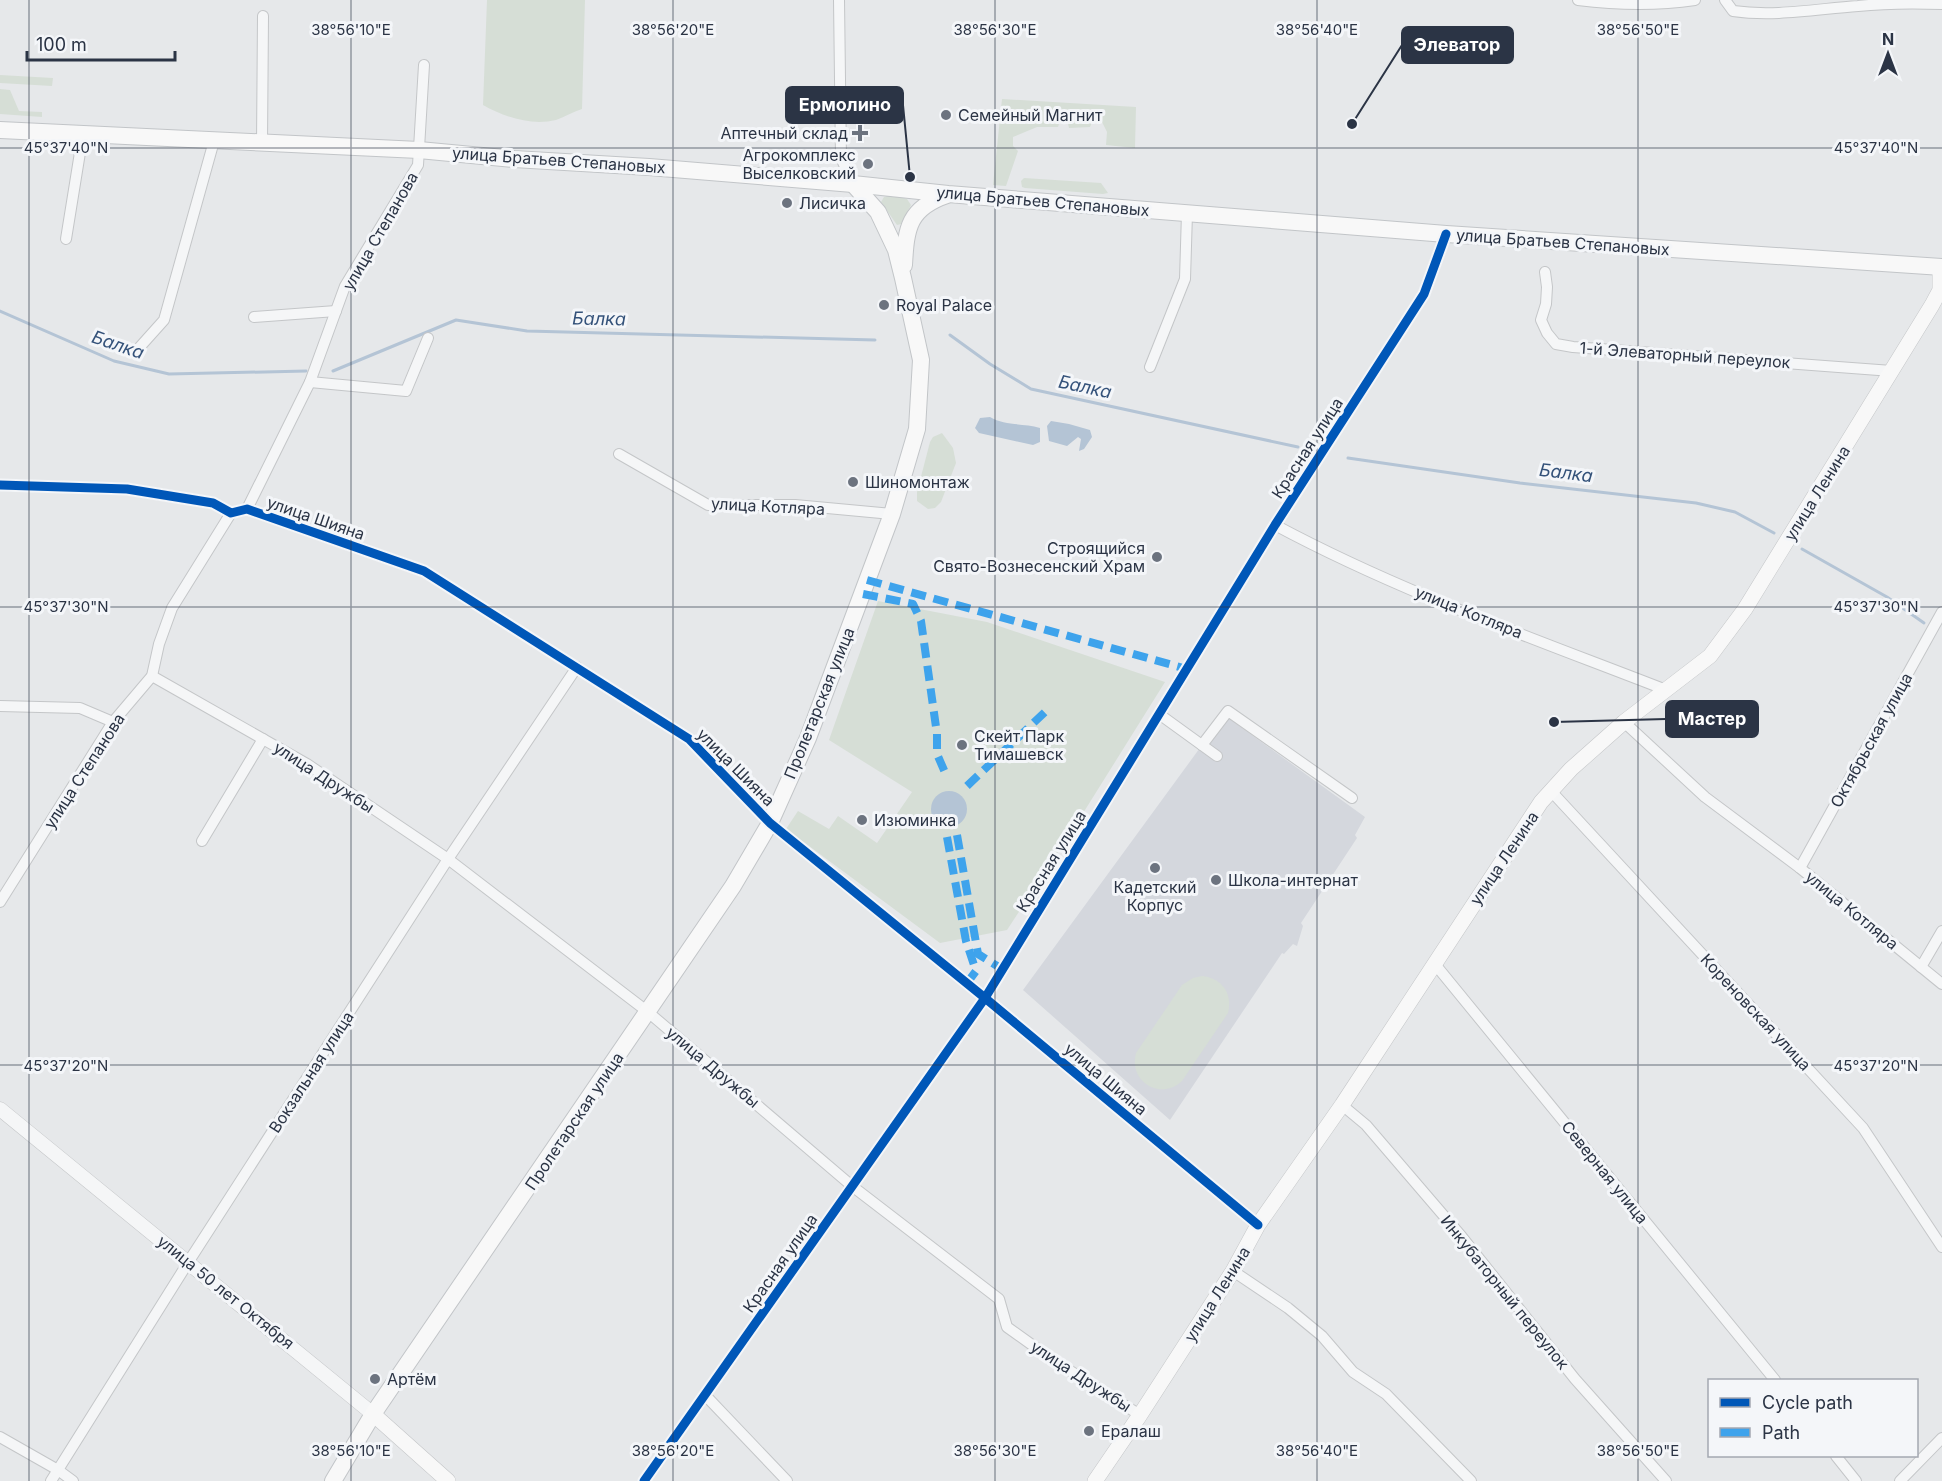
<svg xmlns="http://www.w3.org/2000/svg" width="1942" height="1481" font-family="Inter,sans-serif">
<rect width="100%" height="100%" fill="#e6e8ea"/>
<!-- built -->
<polygon fill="#d4d7dd" points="1224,715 1365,817 1355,835 1357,838 1301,923 1303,926 1297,946 1293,944 1284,954 1282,953 1170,1120 1023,990"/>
<!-- green -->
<g fill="#d6ded6">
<path d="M487 0H585L582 109C573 112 564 117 556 120 531 126 504 117 483 105Z"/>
<polygon points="0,75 53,78 52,86 0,83"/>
<polygon points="0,89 10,90 19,111 42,112 42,117 0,114"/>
<polygon points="1002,99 1136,107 1135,148 1106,145 1107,132 1101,120 1093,120 1090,127 1069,128 1066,114 1062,115 1058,127 1037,127 1013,137 1013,146 1018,151 1006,186 993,185"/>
<polygon points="1024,178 1101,183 1108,193 1103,194 1025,188 1022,187 1021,181"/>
<polygon points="892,195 907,199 911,205 901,224 897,225 881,202 884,197"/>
<polygon points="942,433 953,448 956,463 941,502 935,508 928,509 917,501 917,492 930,442 933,437"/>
<polygon points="878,601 987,622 1165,682 1075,826 1007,930 940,943 786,829 798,811 829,829 838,816 877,843 912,792 829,740"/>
<path d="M1202 976C1222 978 1233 994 1228 1013L1182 1081C1161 1101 1128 1082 1136 1053L1182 985 1193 978Z"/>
</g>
<!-- water -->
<g fill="#b4c4d5">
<path d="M990 417C1005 426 1024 423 1040 428V442L1033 445 979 433 975 428 980 418Z"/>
<polygon points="1051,421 1069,424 1090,430 1092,437 1084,449 1079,451 1081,439 1078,437 1067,446 1049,441 1047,426"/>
<circle cx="949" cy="809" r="18"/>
</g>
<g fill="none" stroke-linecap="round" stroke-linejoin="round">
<!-- stream -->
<g stroke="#b4c4d5" stroke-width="3">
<polyline points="0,311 114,361 169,374 306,371"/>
<polyline points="950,335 990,364 1031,389 1298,447"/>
<polyline points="333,371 456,320 527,331 875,340"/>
<polyline points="1348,458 1520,483 1696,503 1735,512 1774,533"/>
<polyline points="1802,549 1887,597 1924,623"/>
</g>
<!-- minor casing -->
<g stroke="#c4c6c8" stroke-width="12">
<g id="minor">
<polyline points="839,0 841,158 853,184"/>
<path d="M1578 0C1618 5 1655 6 1695 0"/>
<path d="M1725 0 1733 11C1775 17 1816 9 1858 6 1886 3 1914 3 1942 4"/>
<polyline points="262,143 263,16"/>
<polyline points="66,239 83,134"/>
<polyline points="1545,272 1547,287 1546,304 1541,320 1547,333 1556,344 1573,347 1892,371"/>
<polyline points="254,317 336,311"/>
<polyline points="138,349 164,320 214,141"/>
<polyline points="1150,367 1185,279 1187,213"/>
<polyline points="310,382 406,391 428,338"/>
<polyline points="619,454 708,505 795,505 892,514"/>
<polyline points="0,485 127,489 213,503 231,513 247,509 424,571 689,739 770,823 985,998 1258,1225"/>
<polyline points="247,509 310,382 345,286 418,165 424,65"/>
<path d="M1275 525C1400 592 1535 639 1666 690"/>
<polyline points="152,676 307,764 448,859 648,1012 852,1186 999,1299 1007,1327 1053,1360 1140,1415"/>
<polyline points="0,706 80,708 113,722"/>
<polyline points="1159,714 1217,756"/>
<polyline points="1624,722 1705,797 1800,868 1942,984"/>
<polyline points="1202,745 1228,711 1352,798"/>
<polyline points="1551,791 1863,1128 1942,1247"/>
<polyline points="202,841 263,739"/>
<polyline points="1800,868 1942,612"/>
<polyline points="0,902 113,722 152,676 159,644 172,608 231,513"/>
<polyline points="1434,963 1775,1380"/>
<polyline points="1921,967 1942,931"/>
<polyline points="1342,1105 1366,1125 1462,1237 1575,1379 1666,1481"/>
<polyline points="1233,1271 1288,1308 1322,1336 1353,1372 1386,1394 1471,1481"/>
<polyline points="706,1396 787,1481"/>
<polyline points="0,1437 58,1470 73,1481"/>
<polyline points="1836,1456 1856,1481"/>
<polyline points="51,1481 189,1261 448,859 577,667"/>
<polyline points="644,1481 985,998 1275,525 1424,294 1446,234"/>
<polyline points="1900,1481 1942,1438"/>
</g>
</g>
<!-- tertiary casing -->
<g stroke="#c4c6c8" stroke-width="15">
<polyline id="tertiary" points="0,1109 373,1414"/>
</g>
<!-- secondary casing -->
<g stroke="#c4c6c8" stroke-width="16">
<g id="secondary">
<polyline points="373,1414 448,1481"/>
<polyline points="1095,1481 1140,1415 1233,1271 1258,1225 1342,1105 1541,802 1571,769 1624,722 1710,656 1745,609 1932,305 1940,290 1940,267"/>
</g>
</g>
<!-- primary casing -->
<g stroke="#c2c5c8" stroke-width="18">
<g id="primary">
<polyline points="0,130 419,150 514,159 649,167 853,184 948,194 1446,234 1942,267"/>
<path d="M904 265C906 227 909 208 947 195"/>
<polyline points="333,1481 373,1414 733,886 770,823 808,738 892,514 917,429 921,360 903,278 896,250 878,212 853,184"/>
</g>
</g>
<!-- minor -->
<use href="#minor" stroke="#f5f6f7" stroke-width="10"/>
<!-- tertiary -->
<use href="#tertiary" stroke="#f5f6f7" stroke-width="14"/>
<!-- secondary -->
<use href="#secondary" stroke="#f8f8f8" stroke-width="15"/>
<!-- primary -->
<use href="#primary" stroke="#f8f8f8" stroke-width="16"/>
<!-- quiet -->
<g stroke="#3ea3ec" stroke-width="8" stroke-dasharray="15 8" stroke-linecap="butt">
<polyline points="867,580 1187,669"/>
<polyline points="863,594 913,604 921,621 937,734 937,754 947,777"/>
<polyline points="967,786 1045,712"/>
<polyline points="957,835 978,954 1002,969"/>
<polyline points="947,837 966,941 976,971 967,983"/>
</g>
<!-- cycleway casing -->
<g stroke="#f4f6f9" stroke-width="13">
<g id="cycleway">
<polyline points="0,485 127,489 213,503 231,513 247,509 424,571 689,739 770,823 985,998 1258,1225"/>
<polyline points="644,1481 985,998 1275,525 1424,294 1446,234"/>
</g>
</g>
<!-- cycleway -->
<use href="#cycleway" stroke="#0057b8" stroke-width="9"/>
</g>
<!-- ticks -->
<path fill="none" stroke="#2b3445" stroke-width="1.5" stroke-opacity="0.45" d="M29 0V1481M351 0V1481M673 0V1481M995 0V1481M1317 0V1481M1638 0V1481M0 148H1942M0 607H1942M0 1065H1942"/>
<!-- markers -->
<g fill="#6c737f" stroke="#f4f6f9" stroke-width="2">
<circle cx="946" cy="115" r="6"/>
<path d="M857 124h6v6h6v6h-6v6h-6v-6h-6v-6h6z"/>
<circle cx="868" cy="164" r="6"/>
<circle cx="787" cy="203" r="6"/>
<circle cx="884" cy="305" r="6"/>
<circle cx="853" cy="482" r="6"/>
<circle cx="1157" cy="557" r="6"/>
<circle cx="962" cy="745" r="6"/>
<circle cx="862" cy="820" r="6"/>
<circle cx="1155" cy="868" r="6"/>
<circle cx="1216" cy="880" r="6"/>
<circle cx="375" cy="1379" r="6"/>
<circle cx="1089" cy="1431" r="6"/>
</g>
<g text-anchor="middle" stroke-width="6" stroke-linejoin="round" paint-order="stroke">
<!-- poi labels -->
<g font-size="16" fill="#2b3445" stroke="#f4f6f9" text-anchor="start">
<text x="958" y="121">Семейный Магнит</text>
<text x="848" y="139" text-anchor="end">Аптечный склад</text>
<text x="856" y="161" text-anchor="end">Агрокомплекс<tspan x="856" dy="18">Выселковский</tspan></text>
<text x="799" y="209">Лисичка</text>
<text x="896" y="311">Royal Palace</text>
<text x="865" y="488">Шиномонтаж</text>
<text x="1145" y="554" text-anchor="end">Строящийся<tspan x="1145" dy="18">Свято-Вознесенский Храм</tspan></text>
<text x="974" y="742">Скейт Парк<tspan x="974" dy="18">Тимашевск</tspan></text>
<text x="874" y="826">Изюминка</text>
<text x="1228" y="886">Школа-интернат</text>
<text x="1155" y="893" text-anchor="middle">Кадетский<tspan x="1155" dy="18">Корпус</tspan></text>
<text x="387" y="1385">Артём</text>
<text x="1101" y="1437">Ералаш</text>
</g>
<!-- street labels -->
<g font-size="16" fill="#2b3445" stroke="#f4f6f9">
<text transform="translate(559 160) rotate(4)" y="6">улица Братьев Степановых</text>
<text transform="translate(1043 201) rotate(5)" y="6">улица Братьев Степановых</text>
<text transform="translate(380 231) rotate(-60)" y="6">улица Степанова</text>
<text transform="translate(1563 242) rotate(4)" y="6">улица Братьев Степановых</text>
<text transform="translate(1685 355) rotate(4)" y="6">1-й Элеваторный переулок</text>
<text transform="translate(1307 448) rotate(-57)" y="6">Красная улица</text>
<text transform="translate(1817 493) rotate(-58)" y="6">улица Ленина</text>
<text transform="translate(768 506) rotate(3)" y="6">улица Котляра</text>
<text transform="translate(316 518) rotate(19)" y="6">улица Шияна</text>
<text transform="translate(1469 612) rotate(22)" y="6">улица Котляра</text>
<text transform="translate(819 703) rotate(-68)" y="6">Пролетарская улица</text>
<text transform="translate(1871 740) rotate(-61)" y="6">Октябрьская улица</text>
<text transform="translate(736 767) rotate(45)" y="6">улица Шияна</text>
<text transform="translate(84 771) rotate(-57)" y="6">улица Степанова</text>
<text transform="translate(324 777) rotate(33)" y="6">улица Дружбы</text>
<text transform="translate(1504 858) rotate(-56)" y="6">улица Ленина</text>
<text transform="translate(1051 861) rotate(-58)" y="6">Красная улица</text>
<text transform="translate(1852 910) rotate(39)" y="6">улица Котляра</text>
<text transform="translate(1756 1012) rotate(47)" y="6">Кореновская улица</text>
<text transform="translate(713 1067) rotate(40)" y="6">улица Дружбы</text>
<text transform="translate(311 1072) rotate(-57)" y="6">Вокзальная улица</text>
<text transform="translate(1106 1079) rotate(40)" y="6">улица Шияна</text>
<text transform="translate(574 1121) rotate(-56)" y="6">Пролетарская улица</text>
<text transform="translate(1605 1172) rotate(51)" y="6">Северная улица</text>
<text transform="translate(780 1263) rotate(-55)" y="6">Красная улица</text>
<text transform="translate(226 1292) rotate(39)" y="6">улица 50 лет Октября</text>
<text transform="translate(1505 1292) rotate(51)" y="6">Инкубаторный переулок</text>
<text transform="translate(1217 1294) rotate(-58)" y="6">улица Ленина</text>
<text transform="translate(1081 1376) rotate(33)" y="6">улица Дружбы</text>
</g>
<!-- water labels -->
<g font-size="18" font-style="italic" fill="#34527a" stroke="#f4f6f9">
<text transform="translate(599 319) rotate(1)" y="6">Балка</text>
<text transform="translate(118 345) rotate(19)" y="6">Балка</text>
<text transform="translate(1085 387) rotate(12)" y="6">Балка</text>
<text transform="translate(1566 473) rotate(7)" y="6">Балка</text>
</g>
</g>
<g font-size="15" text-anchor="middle" fill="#2b3445" stroke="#f4f6f9" stroke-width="6" stroke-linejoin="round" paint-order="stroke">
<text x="351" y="35">38°56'10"E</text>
<text x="673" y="35">38°56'20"E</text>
<text x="995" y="35">38°56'30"E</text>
<text x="1317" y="35">38°56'40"E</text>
<text x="1638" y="35">38°56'50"E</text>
<text x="66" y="153">45°37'40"N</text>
<text x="1876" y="153">45°37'40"N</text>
<text x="66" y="612">45°37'30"N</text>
<text x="1876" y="612">45°37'30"N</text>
<text x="66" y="1071">45°37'20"N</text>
<text x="1876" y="1071">45°37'20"N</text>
<text x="351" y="1456">38°56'10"E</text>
<text x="673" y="1456">38°56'20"E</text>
<text x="995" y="1456">38°56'30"E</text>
<text x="1317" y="1456">38°56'40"E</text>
<text x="1638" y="1456">38°56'50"E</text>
</g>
<!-- callouts -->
<path fill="none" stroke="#2b3445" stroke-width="2" d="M1352 124L1402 45M910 177L903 105M1554 722L1666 719"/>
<g fill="#2b3445" stroke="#f4f6f9" stroke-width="2">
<circle cx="1352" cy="124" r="6"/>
<circle cx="910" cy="177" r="6"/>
<circle cx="1554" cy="722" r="6"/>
</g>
<g fill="#2b3445" stroke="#2b3445" stroke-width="2">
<rect x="1402" y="27" width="111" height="36" rx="6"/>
<rect x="786" y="87" width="117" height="36" rx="6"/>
<rect x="1666" y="701" width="92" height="36" rx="6"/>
</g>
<g font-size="18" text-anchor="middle" font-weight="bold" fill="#fff">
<text x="1457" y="51">Элеватор</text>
<text x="845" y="111">Ермолино</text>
<text x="1712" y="725">Мастер</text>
</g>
<!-- legend -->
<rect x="1708" y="1379" width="210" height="78" fill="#f4f6f9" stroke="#a4a8b1" stroke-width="1.5"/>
<rect x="1720" y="1398" width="30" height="9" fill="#0057b8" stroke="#a4a8b1" stroke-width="1.5"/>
<text x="1762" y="1409" font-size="18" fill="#2b3445">Cycle path</text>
<rect x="1720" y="1428" width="30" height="9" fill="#3ea3ec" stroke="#a4a8b1" stroke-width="1.5"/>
<text x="1762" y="1439" font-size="18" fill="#2b3445">Path</text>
<!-- north arrow -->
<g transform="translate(1888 54)" stroke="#f4f6f9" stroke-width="4.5" paint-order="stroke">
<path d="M0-4.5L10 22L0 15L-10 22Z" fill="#2b3445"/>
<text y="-9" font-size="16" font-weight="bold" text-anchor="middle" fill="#2b3445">N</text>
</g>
<!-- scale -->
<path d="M27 51v9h148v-9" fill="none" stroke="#2b3445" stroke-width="3"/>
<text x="36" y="51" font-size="18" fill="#2b3445" stroke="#f4f6f9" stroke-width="4.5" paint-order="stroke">100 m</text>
</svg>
